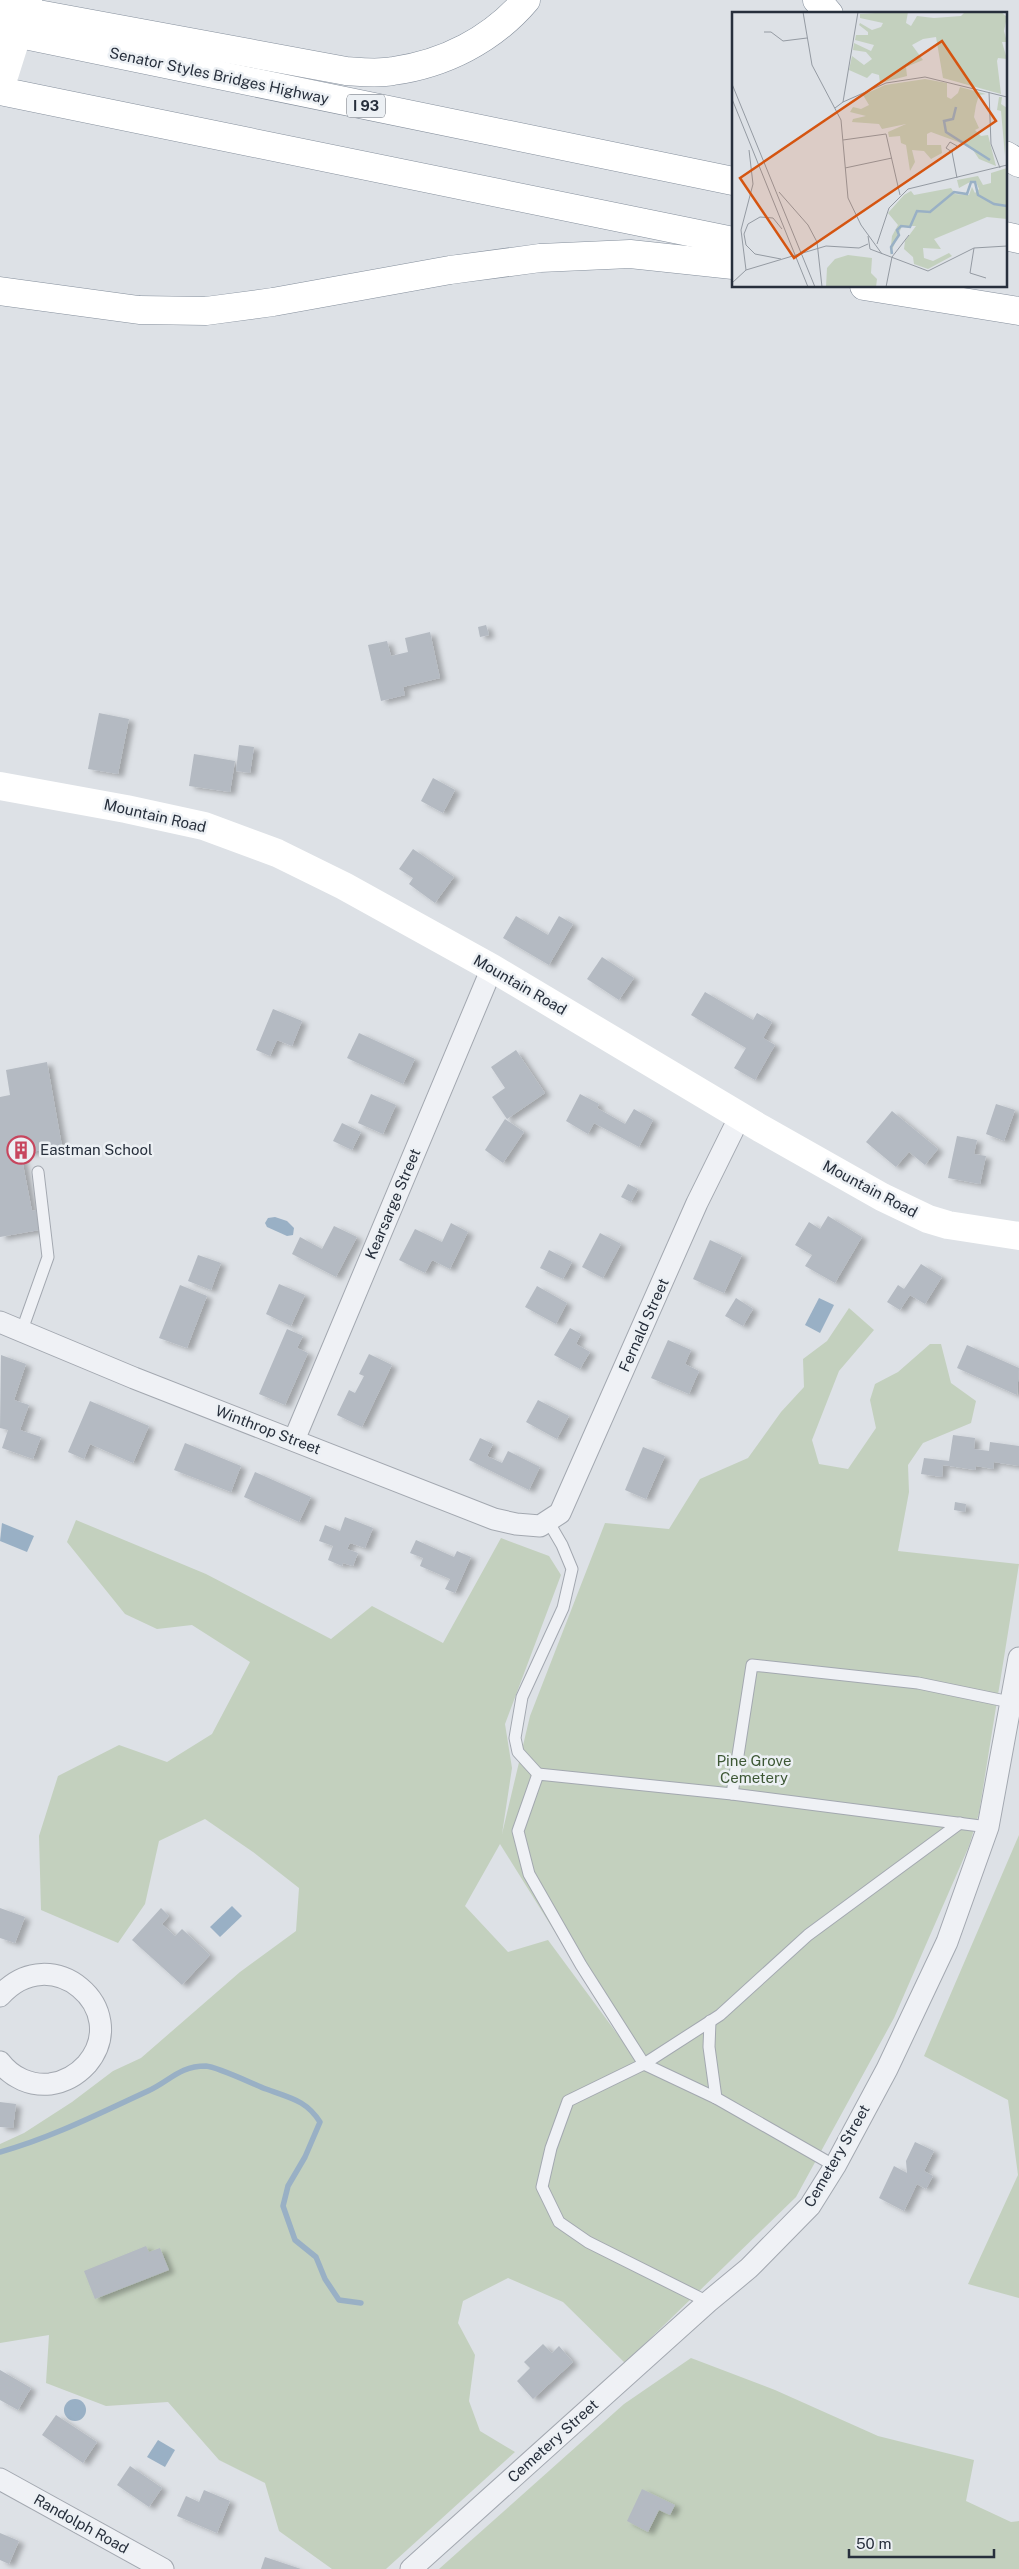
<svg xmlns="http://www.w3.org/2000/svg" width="1019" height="2569" font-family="'Public Sans',sans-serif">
<defs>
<filter id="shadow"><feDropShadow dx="5.5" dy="3" stdDeviation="2.5" flood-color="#0004"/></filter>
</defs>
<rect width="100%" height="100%" fill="#dde1e6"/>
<!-- green -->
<g fill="#c3d0be" fill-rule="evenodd">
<path d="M849 1308 874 1330 839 1371 812 1440 819 1464 848 1469 876 1428 870 1400 875 1384 898 1372 930 1344H941L951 1383 976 1401 971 1423 923 1443 908 1465 909 1492 898 1551 1019 1564 979 1813 969 1846 894 2018 796 2197 625 2363 563 2302 508 2278 463 2301 458 2323 475 2355 469 2401 480 2431 515 2452 386 2569H332L279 2531 265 2483 219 2460 168 2402 106 2406 46 2383 49 2335 0 2343V2144L24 2133 72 2102 113 2071 141 2058 240 1972 296 1931 299 1888 253 1852 205 1819 159 1841 145 1904 118 1943 41 1910 39 1836 58 1776 119 1745 167 1762 212 1734 250 1662 192 1625 157 1629 125 1614 67 1542 76 1520 206 1574 331 1639 372 1606 443 1643 501 1538 549 1556 561 1575 505 1724 512 1768 502 1834 530 1716 605 1523 669 1529 700 1479 748 1458 781 1412 804 1387 803 1359 827 1341ZM500 1844 621 2038V2039L548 1940 508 1952 465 1906Z"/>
<polygon points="1019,1835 1019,2298 968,2284 1018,2175 1008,2100 924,2056"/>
<polygon points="691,2358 775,2390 878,2436 974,2460 966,2501 1011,2522 1019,2521 1019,2569 439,2569 624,2404"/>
</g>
<!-- water -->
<g fill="#99b0c5">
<polygon points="275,1217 287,1221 294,1228 293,1235 287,1236 267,1227 265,1223 268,1218"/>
<polygon points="819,1298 834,1305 820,1333 805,1325"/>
<polygon points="2,1523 34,1536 27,1552 0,1541"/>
<polygon points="232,1906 242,1916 220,1937 210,1927"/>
<circle cx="75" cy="2410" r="11"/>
<polygon points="158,2440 175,2450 165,2467 147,2457"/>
</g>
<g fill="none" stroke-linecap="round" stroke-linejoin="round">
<!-- stream -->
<path stroke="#99b0c5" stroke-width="5.5" d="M0 2152C51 2138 100 2113 148 2091 170 2081 179 2066 206 2066 218 2067 253 2084 266 2089 290 2098 306 2100 320 2122L305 2157 288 2186 283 2206 295 2240 316 2257 325 2279 339 2300 361 2303"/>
</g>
<!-- building -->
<g fill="#b4bac2" filter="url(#shadow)">
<polygon points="486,625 489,635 480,637 478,627"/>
<polygon points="430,632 440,678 403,687 405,695 381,701 368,645 387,641 391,656 408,652 405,638"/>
<polygon points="99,713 129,719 118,774 88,769"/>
<polygon points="239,745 254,747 250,773 236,771"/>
<polygon points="194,754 235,761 230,792 189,786"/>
<polygon points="433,778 455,790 443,813 421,801"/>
<polygon points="413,849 454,877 435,903 409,884 413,878 399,869"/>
<polygon points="516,916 548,935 559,916 573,924 549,965 503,938"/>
<polygon points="602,957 634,978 619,1000 587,979"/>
<polygon points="705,992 753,1020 757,1013 772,1022 763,1038 775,1045 755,1080 734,1068 746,1048 691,1015"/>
<polygon points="273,1009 302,1021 292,1046 277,1040 270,1056 256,1050"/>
<polygon points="359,1033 415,1059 403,1084 347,1058"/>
<polygon points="516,1050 545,1093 507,1119 492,1097 505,1088 491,1067"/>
<polygon points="47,1062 62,1146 21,1154 32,1211 36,1210 39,1230 0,1237 0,1097 10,1095 6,1070"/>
<polygon points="371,1094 396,1105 383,1134 358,1123"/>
<polygon points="580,1094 599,1104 597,1108 625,1124 634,1109 653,1120 639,1147 594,1123 588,1134 566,1121"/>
<polygon points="996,1104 1015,1110 1004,1141 986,1134"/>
<polygon points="892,1111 938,1149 925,1165 909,1152 896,1167 866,1142"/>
<polygon points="505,1119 524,1132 503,1163 485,1150"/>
<polygon points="342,1123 361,1132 352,1150 333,1141"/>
<polygon points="957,1136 977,1140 974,1154 986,1156 980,1184 948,1178"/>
<polygon points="628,1184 638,1189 631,1202 621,1197"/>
<polygon points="828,1216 862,1237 835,1283 805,1266 812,1255 795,1245 809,1222 820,1229"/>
<polygon points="451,1223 468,1232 450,1269 432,1260 425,1273 399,1260 415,1229 442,1242"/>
<polygon points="334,1226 357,1237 336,1277 292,1254 300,1237 322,1249"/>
<polygon points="600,1233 621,1244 603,1278 582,1267"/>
<polygon points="710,1240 742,1255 724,1293 693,1279"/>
<polygon points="549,1250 572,1262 563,1279 540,1268"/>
<polygon points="198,1255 221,1263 211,1290 188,1281"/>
<polygon points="921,1264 942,1277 925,1304 910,1295 900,1310 887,1302 898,1285 904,1289"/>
<polygon points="279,1284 305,1295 291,1326 266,1314"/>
<polygon points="180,1285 207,1296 187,1348 159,1338"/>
<polygon points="537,1286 567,1303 556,1324 525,1307"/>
<polygon points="736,1298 753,1309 743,1326 725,1316"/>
<polygon points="570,1328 581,1334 576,1344 590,1352 580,1369 554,1355"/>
<polygon points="287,1329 303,1336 297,1348 308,1353 285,1405 259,1394"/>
<polygon points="668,1340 691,1350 685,1364 699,1371 689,1394 651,1378"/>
<polygon points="967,1345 1019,1368 1017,1395 957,1368"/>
<polygon points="369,1354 392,1365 362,1427 337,1415 349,1390 355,1393 364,1376 359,1374"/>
<polygon points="1,1355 26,1364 14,1400 29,1405 20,1430 41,1437 33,1459 2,1448 8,1430 0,1428"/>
<polygon points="538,1400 569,1416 557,1439 526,1422"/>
<polygon points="90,1401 149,1426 133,1463 90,1444 84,1459 68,1452"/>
<polygon points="953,1435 975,1438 974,1449 989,1451 990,1442 1019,1446 1019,1466 994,1462 993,1469 976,1466 975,1470 943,1465 942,1477 921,1474 924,1458 949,1461"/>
<polygon points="480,1438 493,1444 487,1456 502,1463 508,1451 540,1467 529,1490 469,1460"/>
<polygon points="185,1443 241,1466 231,1492 174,1470"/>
<polygon points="643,1447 665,1456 646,1499 625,1490"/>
<polygon points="255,1472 311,1497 299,1522 244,1497"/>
<polygon points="955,1502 966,1504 965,1512 954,1510"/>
<polygon points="345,1517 373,1528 365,1548 350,1543 347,1549 358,1553 353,1566 343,1563 342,1566 328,1560 333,1546 319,1541 325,1525 340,1531"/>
<polygon points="416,1540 454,1557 457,1551 471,1557 455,1593 445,1589 450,1579 420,1566 423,1558 410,1553"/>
<polygon points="0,1908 25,1917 15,1943 0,1938"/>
<polygon points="161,1908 169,1916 162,1924 175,1936 182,1929 210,1955 182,1985 132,1940"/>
<polygon points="0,2102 16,2104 13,2128 0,2127"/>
<polygon points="915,2142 934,2151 924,2171 933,2176 926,2189 917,2184 904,2211 879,2198 894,2166 907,2173 906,2161"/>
<polygon points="146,2246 149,2252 160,2248 169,2270 95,2299 84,2271"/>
<polygon points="543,2344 552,2353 559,2346 573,2362 533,2399 517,2381 530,2368 524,2362"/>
<polygon points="0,2370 31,2388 18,2410 0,2400"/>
<polygon points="56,2415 97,2442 83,2463 42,2435"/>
<polygon points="130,2466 162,2488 149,2507 117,2485"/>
<polygon points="642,2489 675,2505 670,2515 659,2510 648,2532 627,2521"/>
<polygon points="204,2490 230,2501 217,2533 177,2516 186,2496 199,2502"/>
<polygon points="0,2533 19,2541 9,2564 0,2560"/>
<polygon points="265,2557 301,2569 261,2569"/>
</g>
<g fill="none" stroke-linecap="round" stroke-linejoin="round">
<!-- lane casing -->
<g stroke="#a3a8b0" stroke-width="13">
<g id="lane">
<polyline points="22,1330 48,1257 38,1172"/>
<polyline points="538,1774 518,1752 515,1738 522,1697 563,1608 572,1569 562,1545 548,1521"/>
<polyline points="732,1794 988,1827"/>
<polyline points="710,2021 709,2047 716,2098"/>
<polyline points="835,2166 716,2098 644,2064 581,1965 529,1874 518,1831 538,1774 732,1794 752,1665 918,1683 1010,1702"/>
<polyline points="708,2302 588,2242 559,2222 542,2187 551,2148 568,2101 644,2064 720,2015 808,1935 960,1823"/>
</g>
</g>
<!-- street casing -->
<g stroke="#a3a8b0" stroke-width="23">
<g id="street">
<polyline points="0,1322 134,1378 494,1519 516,1524 540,1526 560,1513 697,1203 740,1116"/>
<polyline points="294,1440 492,968"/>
<path d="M0 1996C51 1938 133 2009 87 2064 77 2075 65 2082 50 2084 31 2086 12 2078 0 2062"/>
<polyline points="0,2479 163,2569"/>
<polyline points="411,2569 708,2302 749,2268 810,2206 835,2166 887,2069 947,1942 988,1827 1019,1658"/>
</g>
</g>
<!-- highway casing -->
<g stroke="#858f9c" stroke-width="29">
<g id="highway">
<polyline points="817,0 829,14"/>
<path d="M0 7 346 71C361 72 378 74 393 71 444 64 492 40 526 0"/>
<polyline points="0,30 733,181"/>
<polyline points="0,91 733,241"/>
<polyline points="1005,155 1019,163"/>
<polyline points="1005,236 1019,239"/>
<polyline points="864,286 1019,311"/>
<polyline points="0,291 139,310 206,311 273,302 450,270 540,258 630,254 733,265"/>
</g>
</g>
<!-- lane -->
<use href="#lane" stroke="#eff1f5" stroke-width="11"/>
<!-- street -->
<use href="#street" stroke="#eff1f5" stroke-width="21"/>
<!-- secondary -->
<polyline stroke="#fff" stroke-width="28" points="0,786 126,809 204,826 277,853 344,886 492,968 760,1128 882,1197 928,1219 948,1225 1019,1236"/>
<!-- highway -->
<use href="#highway" stroke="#fff" stroke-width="28"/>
<!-- secondary-bridge -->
<polyline stroke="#fff" stroke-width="28" points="0,89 28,0"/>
</g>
<!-- icons -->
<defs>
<g id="building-ring" transform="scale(1.4375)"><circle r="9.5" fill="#ecf0f4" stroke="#c7465e" stroke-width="1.5"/><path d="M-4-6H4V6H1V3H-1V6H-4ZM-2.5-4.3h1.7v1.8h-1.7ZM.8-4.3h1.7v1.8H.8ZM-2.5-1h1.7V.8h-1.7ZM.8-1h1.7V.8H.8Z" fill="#c7465e"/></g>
</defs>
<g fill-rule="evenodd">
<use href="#building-ring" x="21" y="1150"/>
</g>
<g text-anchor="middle" stroke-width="5" stroke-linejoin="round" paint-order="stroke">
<!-- shield labels -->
<rect fill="#ecf0f4" stroke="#626973" stroke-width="1" x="347" y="94.5" width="38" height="23" rx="4"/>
<g font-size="14" font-weight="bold" fill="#272f3c">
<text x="366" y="111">I 93</text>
</g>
<!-- street labels -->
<g font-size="15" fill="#272f3c" stroke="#ecf0f4">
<text transform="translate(219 76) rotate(12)" y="5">Senator Styles Bridges Highway</text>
<text transform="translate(155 816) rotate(13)" y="5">Mountain Road</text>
<text transform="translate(520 985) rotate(30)" y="5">Mountain Road</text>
<text transform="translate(870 1189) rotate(28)" y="5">Mountain Road</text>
<text transform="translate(393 1204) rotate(-67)" y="5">Kearsarge Street</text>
<text transform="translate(644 1325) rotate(-66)" y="5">Fernald Street</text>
<text transform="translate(268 1430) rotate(21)" y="5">Winthrop Street</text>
<text transform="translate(837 2156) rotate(-60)" y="5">Cemetery Street</text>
<text transform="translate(553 2441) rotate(-42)" y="5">Cemetery Street</text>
<text transform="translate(81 2524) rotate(29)" y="5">Randolph Road</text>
</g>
<!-- poi labels -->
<g font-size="15" fill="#272f3c" stroke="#ecf0f4" text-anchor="start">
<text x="40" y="1155">Eastman School</text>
</g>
<!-- park labels -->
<g font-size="15" fill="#3d5735" stroke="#ecf0f4">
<text x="754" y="1766">Pine Grove<tspan x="754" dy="17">Cemetery</tspan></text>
</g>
</g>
<!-- overview -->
<g transform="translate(732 12)">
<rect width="275" height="275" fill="#dde1e6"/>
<path d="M159 0H176L174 11 179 14 185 4 202 6 229 4 233 0H269L275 5 272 19 275 30H270L275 47 266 46 265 49 269 82 211 66 204 25 191 27 180 33 191 48 174 55 175 64 148 71 147 63 140 61 135 66 117 58 120 44 132 53 140 47 134 40 121 38 122 31 139 39 142 33 123 28 124 23H136V20L127 13 128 11 140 18 149 15 151 11 128 6V2ZM193 67 215 71V85L219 87 226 81 228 75 254 82 247 83 244 93 242 105 247 116 243 118 249 124 256 123 264 154 247 147 241 138 229 131 199 120 195 122V133H209L210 141 199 147 192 139 180 138 183 150 178 159 174 133 169 131 168 124 157 125 156 120 174 112 150 117 147 112 120 110 121 107 134 104 118 100 121 95 129 97 137 93 131 83 153 73ZM267 85H270L269 92 275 96 273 144 269 99 265 98ZM275 156V207L255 205 202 227 209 237 191 236 192 246 201 249 217 241 220 244 196 257 182 252 181 245 172 237 173 229 184 214H170L158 243 160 224 166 213 156 201 172 183 179 179 182 183 219 176 223 182 237 183 240 175 243 181 247 177 244 170H238L227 176 225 168 246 164 251 173 259 171V161ZM116 243 140 246 139 261 145 267 144 275H94L95 256 103 247Z" fill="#c3d0be"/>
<path fill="none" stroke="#99b0c5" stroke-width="2.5" d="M224 95 221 107 212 109 214 120 258 148M160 242 159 235 167 223 165 218 169 214 178 215 185 199 198 200 222 180 235 182 239 170H243L246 183 262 192 275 194"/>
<path fill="none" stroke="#949aa2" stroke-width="1" d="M71 0 80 53 109 108 116 186 129 213 150 242M32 20H39L51 29 75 26M0 72 83 275M257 80 259 132 268 156M0 87 76 275M111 90 154 71 193 65 275 85M103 96 111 90 126 0M111 128 154 122 168 183M220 140 214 136 218 130 225 134 220 140 225 166M113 156 160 146M47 180 76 213 85 230 90 275M136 224 138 237 196 259 242 236 275 234M145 232 157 196 176 177 275 153M242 236 238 261 254 266M49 247 23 242 14 233 12 222 16 212 28 205 41 206 50 217M14 258 94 234 127 236 136 232M14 258 9 218 21 172 17 138M0 271 14 258M154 275 160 245 177 223"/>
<path fill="#d55511" fill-opacity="0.15" stroke="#d55511" stroke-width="2.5" d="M210 29 264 109 62 246 8 166Z"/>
<rect width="275" height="275" fill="none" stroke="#272f3c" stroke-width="2.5"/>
</g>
<!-- scale -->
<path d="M849 2549v8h145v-8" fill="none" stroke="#272f3c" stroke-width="2.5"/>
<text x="856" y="2549" font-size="15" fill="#272f3c" stroke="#ecf0f4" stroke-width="4" paint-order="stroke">50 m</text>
</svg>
